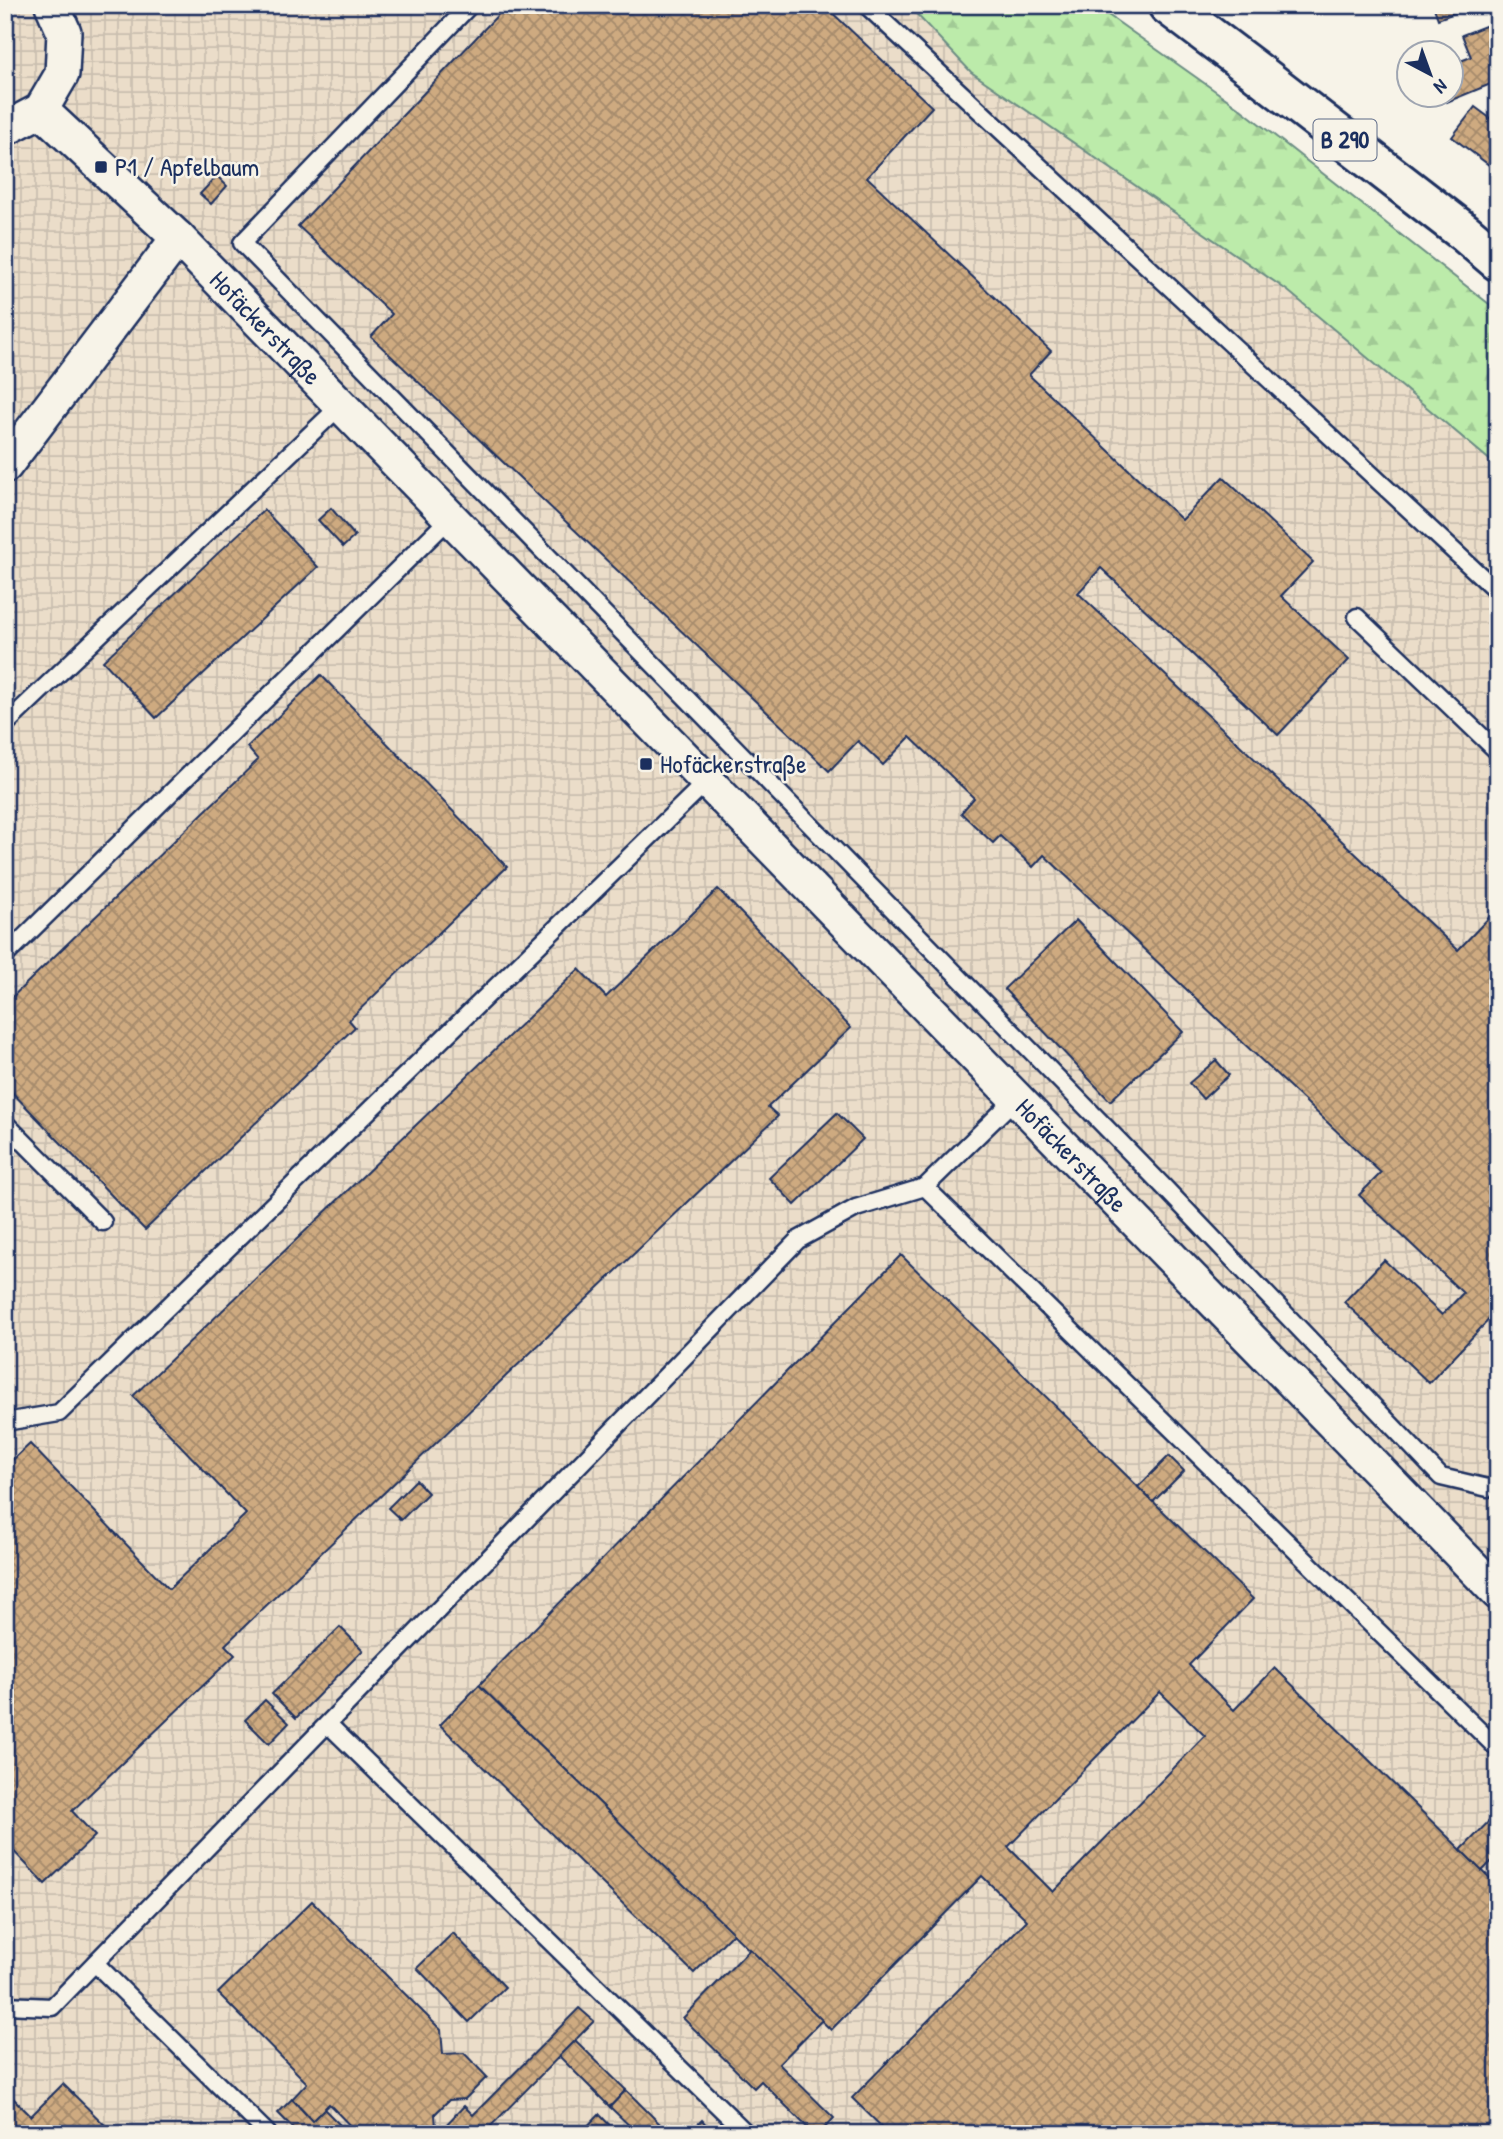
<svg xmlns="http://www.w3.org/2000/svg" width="1503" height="2139" font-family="'Patrick Hand',sans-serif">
<defs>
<pattern id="industrial-grid" width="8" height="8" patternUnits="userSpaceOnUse" patternTransform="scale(1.75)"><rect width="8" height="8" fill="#ebddc9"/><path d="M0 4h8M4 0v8" fill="none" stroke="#c9beaf"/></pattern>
<pattern id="forest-firs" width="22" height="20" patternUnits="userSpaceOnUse" patternTransform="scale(1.75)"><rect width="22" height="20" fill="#bcebaa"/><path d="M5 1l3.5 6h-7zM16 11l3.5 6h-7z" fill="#a1ca95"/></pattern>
<pattern id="building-cross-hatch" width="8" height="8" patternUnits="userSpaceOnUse" patternTransform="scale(1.75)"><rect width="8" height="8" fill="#ceaa80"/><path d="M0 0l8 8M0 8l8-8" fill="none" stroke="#a68b6c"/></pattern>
</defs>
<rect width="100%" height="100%" fill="#f7f3e8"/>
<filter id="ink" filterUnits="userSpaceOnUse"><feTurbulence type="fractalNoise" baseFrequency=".0143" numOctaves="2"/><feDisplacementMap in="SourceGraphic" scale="14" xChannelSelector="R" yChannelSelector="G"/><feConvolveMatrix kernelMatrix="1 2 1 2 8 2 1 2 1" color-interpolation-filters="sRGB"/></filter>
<g filter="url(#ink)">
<!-- industrial -->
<polygon fill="url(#industrial-grid)" points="5,5 1063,5 1498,331 1498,2134 5,2134"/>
<!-- forest -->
<polygon fill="url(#forest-firs)" stroke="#6c8d84" stroke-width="2" points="908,5 1094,5 1238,107 1498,311 1498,467 1288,291 971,72"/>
<!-- building -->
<g fill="url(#building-cross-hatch)" stroke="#1b2f5e" stroke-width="2" fill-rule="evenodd">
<polygon points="507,5 824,5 932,107 867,177 1051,351 1029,375 1182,520 1223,477 1313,562 1281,596 1349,660 1278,735 1101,568 1078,593 1458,950 1498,908 1498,1316 1495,1313 1429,1383 1344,1302 1384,1260 1442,1315 1463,1293 1359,1195 1381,1173 1044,855 1033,867 1000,836 993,843 961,813 974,798 910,737 883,765 858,741 829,771 371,337 392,314 298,226"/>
<polygon points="1433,5 1477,5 1438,19"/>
<polygon points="1498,21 1498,81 1447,102 1444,94 1450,94 1450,65 1471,57 1462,35"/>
<polygon points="1475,107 1498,124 1498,153 1489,165 1452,137"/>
<polygon points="217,176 227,186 211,204 200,194"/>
<polygon points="331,508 355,536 343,547 318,520"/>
<polygon points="264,510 318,567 156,718 103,661"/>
<polygon points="321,675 507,867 349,1020 355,1027 145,1230 5,1085 5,1004 258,760 247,747"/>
<polygon points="718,889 851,1028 768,1107 778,1116 225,1645 235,1655 72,1811 95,1836 45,1884 5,1842 5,1467 30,1444 169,1589 246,1514 133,1396 579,969 606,997"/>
<polygon points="1076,920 1183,1032 1110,1101 1004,989"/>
<polygon points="1216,1060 1229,1075 1203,1099 1189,1083"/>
<polygon points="837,1113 863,1139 795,1205 769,1178"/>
<path d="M901 1255 1253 1599 1189 1665 1234 1710 1275 1668 1498 1886V2134H889L852 2098 1027 1920 982 1876 831 2030 479 1685ZM1160 1692 1205 1736 1053 1892 1008 1847Z"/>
<polygon points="1169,1456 1184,1471 1153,1502 1138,1487"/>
<polygon points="416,1480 428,1493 401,1520 388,1508"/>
<polygon points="340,1627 363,1650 296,1718 272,1694"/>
<polygon points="479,1685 733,1933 694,1973 440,1725"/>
<polygon points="265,1700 289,1723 269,1744 245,1720"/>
<polygon points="1498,1812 1498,1855 1482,1871 1461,1850"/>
<polygon points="312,1901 441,2030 443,2054 464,2053 487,2077 465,2099 449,2100 435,2114 436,2128 430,2134 358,2134 329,2104 312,2121 292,2099 307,2083 218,1993"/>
<polygon points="453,1933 505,1987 469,2022 417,1968"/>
<polygon points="750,1949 822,2020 779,2064 834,2118 819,2134 814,2134 761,2081 754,2088 683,2018"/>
<polygon points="579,2008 594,2021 483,2134 447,2134 442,2129 464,2106 473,2115"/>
<polygon points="575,2040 626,2090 610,2107 559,2056"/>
<polygon points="63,2084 114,2134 5,2134 5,2090 31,2116"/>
<polygon points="626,2090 670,2134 638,2134 610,2107"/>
<polygon points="292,2099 312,2121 324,2109 349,2134 299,2134 278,2113"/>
<polygon points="599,2114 618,2134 580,2134"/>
<polygon points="702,2120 714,2134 688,2134"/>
</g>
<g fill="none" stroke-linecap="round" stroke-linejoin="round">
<!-- lane casing -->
<g stroke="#1b2f5e" stroke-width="21">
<g id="lane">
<polyline points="470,5 242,243 1163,1186 1441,1477 1488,1488 1498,1485"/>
<polyline points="866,5 1498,592"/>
<polyline points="1357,617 1498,752"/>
<polyline points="7,723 340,406"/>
<polyline points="5,956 450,518"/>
<polyline points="5,1123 103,1222"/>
<polyline points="925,1187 1498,1749"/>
<polyline points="5,1422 59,1413 707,781"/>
<polyline points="328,1724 747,2134"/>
<polyline points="95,1963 268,2134"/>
<polyline points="5,2005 52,2007 798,1240 856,1208 925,1187 1016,1098"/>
</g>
</g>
<!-- street casing -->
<g stroke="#1b2f5e" stroke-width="38">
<g id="street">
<path id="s1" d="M41 110 178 238 1498 1593"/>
<polyline points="5,129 41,110 62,74 64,32 52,5"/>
<polyline points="5,466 178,238"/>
</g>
</g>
<!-- primary casing -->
<g stroke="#1b2f5e" stroke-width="44">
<polyline id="primary" points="1168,5 1257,72 1464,232 1498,261"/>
</g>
<!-- lane -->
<use href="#lane" stroke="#f7f3e8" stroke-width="16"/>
<!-- street -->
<use href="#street" stroke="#f7f3e8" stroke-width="33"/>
<!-- primary -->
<use href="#primary" stroke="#f7f3e8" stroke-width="38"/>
</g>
</g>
<!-- markers -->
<g fill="#1b2f5e" stroke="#f7f3e8" stroke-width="2.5">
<rect x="94" y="160" width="14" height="14" rx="3.5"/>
<rect x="639" y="757" width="14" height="14" rx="3.5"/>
</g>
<g text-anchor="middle" stroke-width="5" stroke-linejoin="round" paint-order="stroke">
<!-- shield labels -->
<rect fill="#f7f3e8" stroke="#5d6a87" stroke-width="2" x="1313.5" y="119.5" width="63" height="41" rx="5"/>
<g font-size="24" font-weight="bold" fill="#1b2f5e">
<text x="1345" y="148">B 290</text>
</g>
<!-- poi labels -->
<g font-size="26" fill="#1b2f5e" stroke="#f7f3e8" text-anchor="start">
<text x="115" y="176">P1 / Apfelbaum</text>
<text x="660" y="773">Hofäckerstraße</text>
</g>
<!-- street labels -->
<g font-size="26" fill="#1b2f5e" stroke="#f7f3e8">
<text dy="9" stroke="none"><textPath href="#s1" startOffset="313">Hofäckerstraße</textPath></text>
<text dy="9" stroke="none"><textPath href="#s1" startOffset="1468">Hofäckerstraße</textPath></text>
</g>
</g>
<!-- margin -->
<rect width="1503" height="2139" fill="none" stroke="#f7f3e8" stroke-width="28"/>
<rect x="14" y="14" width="1475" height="2111" fill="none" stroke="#1b2f5e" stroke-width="2.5" filter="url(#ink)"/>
<!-- north arrow -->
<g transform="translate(1430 74) rotate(139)"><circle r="33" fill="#f7f3e8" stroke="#9fa5b1" stroke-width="2"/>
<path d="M0-5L12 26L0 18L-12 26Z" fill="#1b2f5e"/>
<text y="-10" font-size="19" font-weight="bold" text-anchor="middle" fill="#1b2f5e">N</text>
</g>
</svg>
